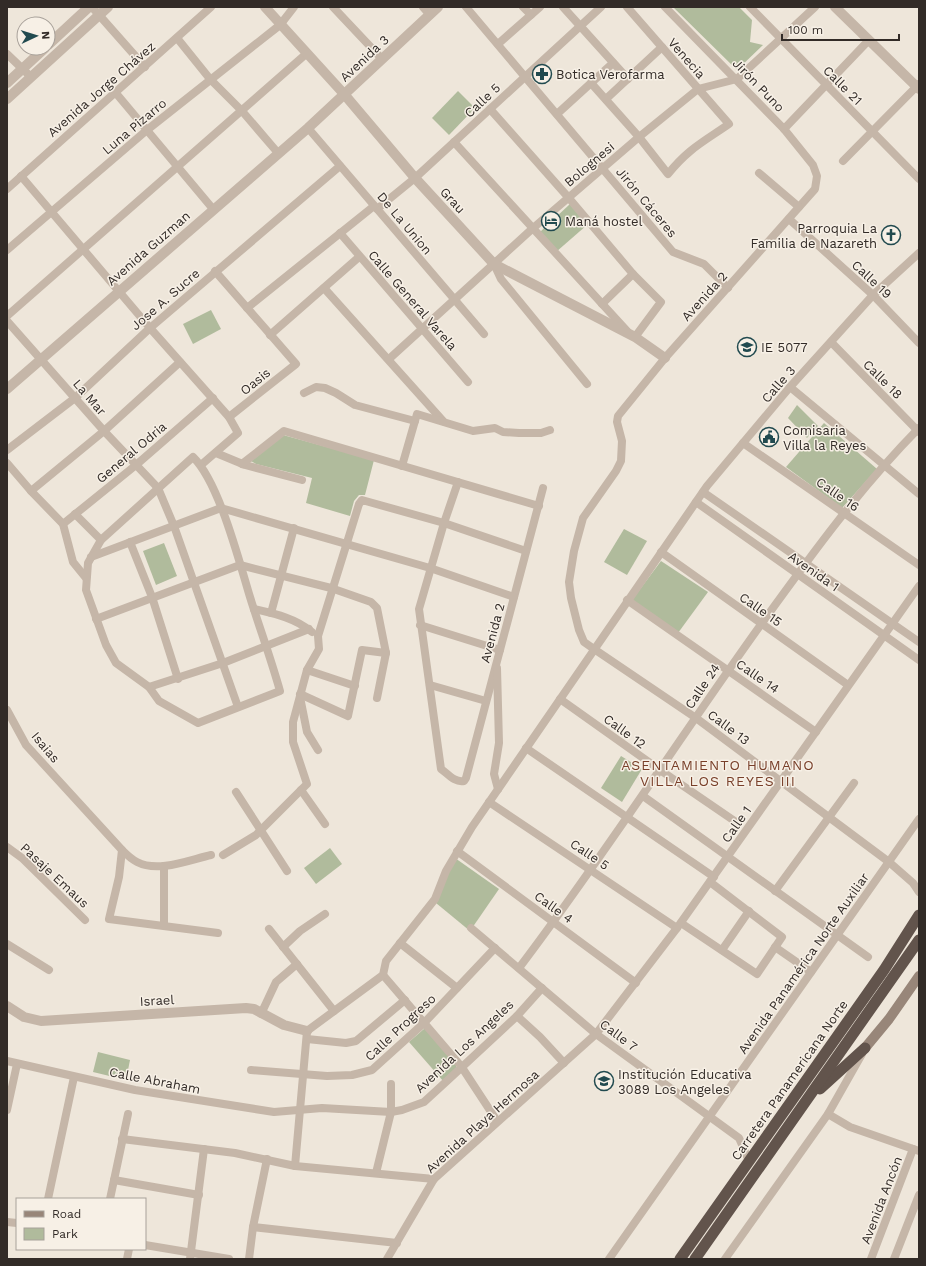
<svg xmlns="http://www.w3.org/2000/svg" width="926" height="1266" font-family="'Work Sans',sans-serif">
<rect width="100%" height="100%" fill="#eee6da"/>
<!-- green -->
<g fill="#b0bb9c">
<polygon points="673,7 739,7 752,20 750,42 763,45 737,70"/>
<polygon points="458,91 475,108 449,135 432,118"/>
<polygon points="570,204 587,225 556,252 540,232"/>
<polygon points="211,310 221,329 193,344 183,324"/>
<polygon points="797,405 818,426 807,438 788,418"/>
<polygon points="824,423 877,469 842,508 786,467"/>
<polygon points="283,435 374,460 365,495 359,495 354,501 350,516 306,503 312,478 256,464 251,461"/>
<polygon points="624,529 647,541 627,575 604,562"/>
<polygon points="164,543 177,576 156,585 143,551"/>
<polygon points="661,561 708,592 678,633 632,600"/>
<polygon points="621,756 642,769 622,802 601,788"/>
<polygon points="330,848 342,864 316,884 304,868"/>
<polygon points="455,858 499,889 470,931 436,903"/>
<polygon points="425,1028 456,1065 456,1070 444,1082 409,1042"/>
<polygon points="98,1052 130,1060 126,1080 93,1072"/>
</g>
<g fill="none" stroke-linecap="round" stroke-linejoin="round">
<!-- minor -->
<g stroke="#c5b6a8" stroke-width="8">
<polyline points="92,7 145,67"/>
<polyline points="333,7 382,59"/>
<polyline points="423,7 430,15"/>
<polyline points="466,7 673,252 704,264 728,288"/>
<polyline points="523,7 531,15"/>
<polyline points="563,7 628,79"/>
<polyline points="665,7 784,129 813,165 817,176 815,189 665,358 618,416 617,422 622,441 621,461 616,471 583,518 574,551 569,582 571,598 579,630 584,642 594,649 696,718 889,862 913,883 919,892"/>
<polyline points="750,7 919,179"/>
<polyline points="177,38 210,79 242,111 278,153"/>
<polyline points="498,44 540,7"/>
<polyline points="7,54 31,77"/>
<path d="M591 83 639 137 668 174C688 149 703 142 729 124L627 7"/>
<polyline points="115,92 213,209"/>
<polyline points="606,99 662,47"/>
<polyline points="490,109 568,197 633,274 661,302 635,337"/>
<polyline points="557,114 613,63"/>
<polyline points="308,128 484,334"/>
<polyline points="784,129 869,40"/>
<polyline points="454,142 627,331"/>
<polyline points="843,161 919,84"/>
<polyline points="759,173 799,207"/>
<polyline points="21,176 150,328 229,417 238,433 201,465"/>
<polyline points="7,189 211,7"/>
<polyline points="377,209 415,178 601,7"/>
<polyline points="789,219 873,295 919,343"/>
<polyline points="340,233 468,382"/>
<polyline points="7,250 147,130 280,25 294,7"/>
<polyline points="494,264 501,279 587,384"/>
<polyline points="215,271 296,364 229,417"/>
<polyline points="324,288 443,421"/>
<polyline points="602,304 633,274"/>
<polyline points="247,308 374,206"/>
<polyline points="7,316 306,54"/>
<polyline points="7,321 104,431 158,488 174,526 238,707"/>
<polyline points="270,335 359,257"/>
<polyline points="831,342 919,432"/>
<polyline points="389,359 532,229 639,137 698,89 737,79 815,7"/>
<polyline points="790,387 919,494"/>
<polyline points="304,393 316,387 325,388 336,393 355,405 415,421"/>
<polyline points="743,443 919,565"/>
<polyline points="7,450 75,398 150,328 340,166"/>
<polyline points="216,453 245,465 302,480"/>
<path d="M193 457C219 482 239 561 250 597 260 629 271 659 280 691L198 723 159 701 149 687 116 663 106 645 86 590 88 563 101 540Z"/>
<polyline points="7,463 31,491 63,524 73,562 86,578"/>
<polyline points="242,464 284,431 539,506"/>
<polyline points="402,466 417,414 473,431 495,428 503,432 519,433 541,433 550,430"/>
<path d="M458 482 444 523 419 609 441 769C448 774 455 783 464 781L466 778 543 488"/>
<polyline points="31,491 104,431 180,362"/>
<polyline points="703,492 919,642"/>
<polyline points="696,502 919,660"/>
<polyline points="75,514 101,540"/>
<polyline points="63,524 136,465 213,398"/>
<polyline points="130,542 152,597 178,679"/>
<polyline points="661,552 848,685"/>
<polyline points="91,557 221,508 430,568 514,597"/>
<polyline points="627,600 816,732"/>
<path d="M254 609C276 614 295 618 312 632"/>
<polyline points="271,613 294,528"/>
<polyline points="96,619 240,565 331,588 371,602 377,608 386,653 377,698"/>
<polyline points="420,625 500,650"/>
<polyline points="497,668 499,743 494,774 498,789"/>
<polyline points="307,670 355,686"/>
<polyline points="430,685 486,701"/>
<polyline points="149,687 223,663 309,629"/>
<polyline points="300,694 348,716 362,650 386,653"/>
<polyline points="300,697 307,732 318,750"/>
<polyline points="560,699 660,770 736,822"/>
<polyline points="7,710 26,745 122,850 119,877 109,919 218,933"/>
<polyline points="526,748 714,877"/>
<polyline points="301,790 325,824"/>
<polyline points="236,792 287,871"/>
<polyline points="643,796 868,957"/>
<polyline points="489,802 677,928"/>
<polyline points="7,847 22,858 85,920"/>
<path d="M122 850C126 854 131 859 137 862 158 873 189 860 211 855"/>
<polyline points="457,851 636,983"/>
<polyline points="223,855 256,835 307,784 293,742 293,722 307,670 319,649 318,636 359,504 362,500 444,523 526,551"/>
<polyline points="164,866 164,925"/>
<polyline points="775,891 854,783"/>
<polyline points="681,923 757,974 782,937 710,882"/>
<polyline points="471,928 596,1034 739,1138 749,1161"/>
<polyline points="269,929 334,1011"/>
<polyline points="400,943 457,988"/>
<polyline points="7,944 49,970"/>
<polyline points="283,947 300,931 325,914"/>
<polyline points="775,947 811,972"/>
<polyline points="722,950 749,911"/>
<path d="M519 968C604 856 680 737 762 623 812 554 859 489 919 428"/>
<polyline points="383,975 461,1066 497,1121"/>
<polyline points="261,1014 276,982 297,964"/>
<polyline points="517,1016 540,1037 564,1063"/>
<polyline points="307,1039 346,1043 356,1041 405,1000"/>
<polyline points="7,1061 135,1090 274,1112 322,1108 391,1112 402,1110 424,1102 448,1080 517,1016 542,988"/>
<polyline points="251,1070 327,1076 352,1075 372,1070 424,1023 495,948"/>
<polyline points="7,1110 17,1064"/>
<polyline points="828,1114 850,1127 919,1151"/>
<polyline points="122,1139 235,1153 295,1166 434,1179"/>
<polyline points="295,1166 307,1031 383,975 386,961 435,899 446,871 472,827 707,486 790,387 873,295 919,253"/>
<polyline points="376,1173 391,1112 391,1084"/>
<polyline points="114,1180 199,1195"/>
<polyline points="48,1199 74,1077"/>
<polyline points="110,1199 128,1114"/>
<polyline points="7,1222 17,1223"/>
<polyline points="253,1227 397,1243"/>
<polyline points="145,1245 229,1259"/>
<polyline points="127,1259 129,1249"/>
<polyline points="190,1259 204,1149"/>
<polyline points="249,1259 253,1227 267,1159"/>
<polyline points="387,1259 434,1179 596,1034 677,928 919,586"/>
<polyline points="609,1259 919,819"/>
<polyline points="725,1259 828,1114 862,1054"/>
<polyline points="871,1259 913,1149"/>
<polyline points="894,1259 919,1195"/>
</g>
<!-- tertiary -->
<g stroke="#c5b6a8" stroke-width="10">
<polyline points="265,7 344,94 415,178 494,264 635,337 665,358"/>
<polyline points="835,7 919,89"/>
<polyline points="48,45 89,7"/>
<polyline points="7,83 45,48"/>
<polyline points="7,99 108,7"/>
<polyline points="7,389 308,128 438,7"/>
<polyline points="7,1006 24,1017 41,1021 246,1008 254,1009 284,1025 307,1031"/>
</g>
<!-- secondary -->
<polyline stroke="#988679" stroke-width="10" points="865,1048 889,1019 919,976"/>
<!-- trunk -->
<g stroke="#62544c" stroke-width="11">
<polyline points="820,1089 865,1048"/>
<polyline points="680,1259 884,970 919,915"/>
<polyline points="695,1259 919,940"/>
</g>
</g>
<!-- icons -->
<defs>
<g id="pharmacy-ring" transform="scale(1)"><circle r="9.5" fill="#f7f0e6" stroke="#214a4f" stroke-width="1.5"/><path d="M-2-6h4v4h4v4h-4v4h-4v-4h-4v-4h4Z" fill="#214a4f"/></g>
<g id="hotel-ring" transform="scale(1)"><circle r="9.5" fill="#f7f0e6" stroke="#214a4f" stroke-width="1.5"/><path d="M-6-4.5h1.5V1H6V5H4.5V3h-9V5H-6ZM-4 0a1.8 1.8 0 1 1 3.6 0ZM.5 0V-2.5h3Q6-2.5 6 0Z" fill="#214a4f"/></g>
<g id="church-ring" transform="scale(1)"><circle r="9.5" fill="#f7f0e6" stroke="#214a4f" stroke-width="1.5"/><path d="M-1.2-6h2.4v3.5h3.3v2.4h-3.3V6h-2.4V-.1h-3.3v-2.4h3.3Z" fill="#214a4f"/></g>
<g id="school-ring" transform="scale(1)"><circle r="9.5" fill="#f7f0e6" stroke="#214a4f" stroke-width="1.5"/><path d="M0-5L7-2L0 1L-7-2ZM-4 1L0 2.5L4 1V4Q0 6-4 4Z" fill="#214a4f"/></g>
<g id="civic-ring" transform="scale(1)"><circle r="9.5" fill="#f7f0e6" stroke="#214a4f" stroke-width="1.5"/><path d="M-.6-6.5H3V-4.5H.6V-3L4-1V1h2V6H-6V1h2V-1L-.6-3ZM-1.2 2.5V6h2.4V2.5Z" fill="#214a4f"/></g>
</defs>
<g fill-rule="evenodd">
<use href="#pharmacy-ring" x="542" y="74"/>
<use href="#hotel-ring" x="551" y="221"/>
<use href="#church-ring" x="891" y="235"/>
<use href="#school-ring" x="747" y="347"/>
<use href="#civic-ring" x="769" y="437"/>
<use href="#school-ring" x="604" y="1081"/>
</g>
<g text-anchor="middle" stroke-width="3" stroke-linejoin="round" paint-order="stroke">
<!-- street labels -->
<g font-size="13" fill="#322b27" stroke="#f7f0e6">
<text transform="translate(364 58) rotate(-43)" y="5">Avenida 3</text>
<text transform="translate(687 58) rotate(49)" y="5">Venecia</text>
<text transform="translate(759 85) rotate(46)" y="5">Jirón Puno</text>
<text transform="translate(843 85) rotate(45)" y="5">Calle 21</text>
<text transform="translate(101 89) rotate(-41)" y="5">Avenida Jorge Chávez</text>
<text transform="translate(482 100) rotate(-43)" y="5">Calle 5</text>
<text transform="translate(134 126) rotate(-40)" y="5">Luna Pizarro</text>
<text transform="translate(589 164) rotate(-40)" y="5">Bolognesi</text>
<text transform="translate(453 200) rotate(47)" y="5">Grau</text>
<text transform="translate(647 202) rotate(50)" y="5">Jirón Cáceres</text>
<text transform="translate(405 223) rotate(50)" y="5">De La Union</text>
<text transform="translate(148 248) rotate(-41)" y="5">Avenida Guzman</text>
<text transform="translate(872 279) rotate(43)" y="5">Calle 19</text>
<text transform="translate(704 296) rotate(-48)" y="5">Avenida 2</text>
<text transform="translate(165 299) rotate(-41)" y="5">Jose A. Sucre</text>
<text transform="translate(413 300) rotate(49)" y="5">Calle General Varela</text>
<text transform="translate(883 379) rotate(45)" y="5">Calle 18</text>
<text transform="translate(255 381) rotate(-39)" y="5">Oasis</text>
<text transform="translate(778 384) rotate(-49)" y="5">Calle 3</text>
<text transform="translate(90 397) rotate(49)" y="5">La Mar</text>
<text transform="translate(131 452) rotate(-40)" y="5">General Odria</text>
<text transform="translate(838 494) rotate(35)" y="5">Calle 16</text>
<text transform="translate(814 571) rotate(35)" y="5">Avenida 1</text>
<text transform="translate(761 609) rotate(35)" y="5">Calle 15</text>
<text transform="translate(492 633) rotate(-75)" y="5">Avenida 2</text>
<text transform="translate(758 676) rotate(35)" y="5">Calle 14</text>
<text transform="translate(702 686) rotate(-56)" y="5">Calle 24</text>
<text transform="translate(729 727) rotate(37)" y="5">Calle 13</text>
<text transform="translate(625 731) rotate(36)" y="5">Calle 12</text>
<text transform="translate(46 747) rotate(50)" y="5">Isaias</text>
<text transform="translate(736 824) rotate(-55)" y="5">Calle 1</text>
<text transform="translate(590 854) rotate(34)" y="5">Calle 5</text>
<text transform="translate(55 875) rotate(43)" y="5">Pasaje Emaus</text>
<text transform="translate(554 907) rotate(36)" y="5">Calle 4</text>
<text transform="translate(803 963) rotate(-55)" y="5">Avenida Panamérica Norte Auxiliar</text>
<text transform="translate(157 1000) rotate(-3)" y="5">Israel</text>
<text transform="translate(400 1027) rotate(-43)" y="5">Calle Progreso</text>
<text transform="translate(619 1035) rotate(37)" y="5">Calle 7</text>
<text transform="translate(464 1046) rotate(-43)" y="5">Avenida Los Angeles</text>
<text transform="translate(155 1080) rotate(11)" y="5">Calle Abraham</text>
<text transform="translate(789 1080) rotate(-55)" y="5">Carretera Panamericana Norte</text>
<text transform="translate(482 1121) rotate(-42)" y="5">Avenida Playa Hermosa</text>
<text transform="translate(881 1200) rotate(-69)" y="5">Avenida Ancón</text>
</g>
<!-- poi labels -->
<g font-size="13" fill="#322b27" stroke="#f7f0e6" text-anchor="start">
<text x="556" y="79">Botica Verofarma</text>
<text x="565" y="226">Maná hostel</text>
<text x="877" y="233" text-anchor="end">Parroquia La<tspan x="877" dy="15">Familia de Nazareth</tspan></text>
<text x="761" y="352">IE 5077</text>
<text x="783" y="435">Comisaria<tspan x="783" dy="15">Villa la Reyes</tspan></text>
<text x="618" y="1079">Institución Educativa<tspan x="618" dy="15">3089 Los Angeles</tspan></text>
</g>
<!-- neighbourhood labels -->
<g font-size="14" letter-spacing="1" fill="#783f29" stroke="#f7f0e6">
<text x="718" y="770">ASENTAMIENTO HUMANO<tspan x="718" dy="16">VILLA LOS REYES III</tspan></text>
</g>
</g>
<!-- border -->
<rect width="926" height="1266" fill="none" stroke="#322b27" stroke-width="16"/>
<!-- legend -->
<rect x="16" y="1198" width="130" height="52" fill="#f7f0e6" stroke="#a8a19a"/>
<rect x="24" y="1211" width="20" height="6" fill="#988679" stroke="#a8a19a"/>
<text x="52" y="1218" font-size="12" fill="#322b27">Road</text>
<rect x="24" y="1228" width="20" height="12" fill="#b0bb9c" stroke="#a8a19a"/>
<text x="52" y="1238" font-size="12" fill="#322b27">Park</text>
<!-- north arrow -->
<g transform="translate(36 36) rotate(86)"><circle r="19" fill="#f7f0e6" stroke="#a8a19a"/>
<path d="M0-3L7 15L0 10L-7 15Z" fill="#214a4f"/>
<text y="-6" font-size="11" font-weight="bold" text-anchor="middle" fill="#322b27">N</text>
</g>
<!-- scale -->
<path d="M782 34v6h117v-6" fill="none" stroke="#322b27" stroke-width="2"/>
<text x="788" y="34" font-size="12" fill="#322b27" stroke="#f7f0e6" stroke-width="3" paint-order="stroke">100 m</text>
</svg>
